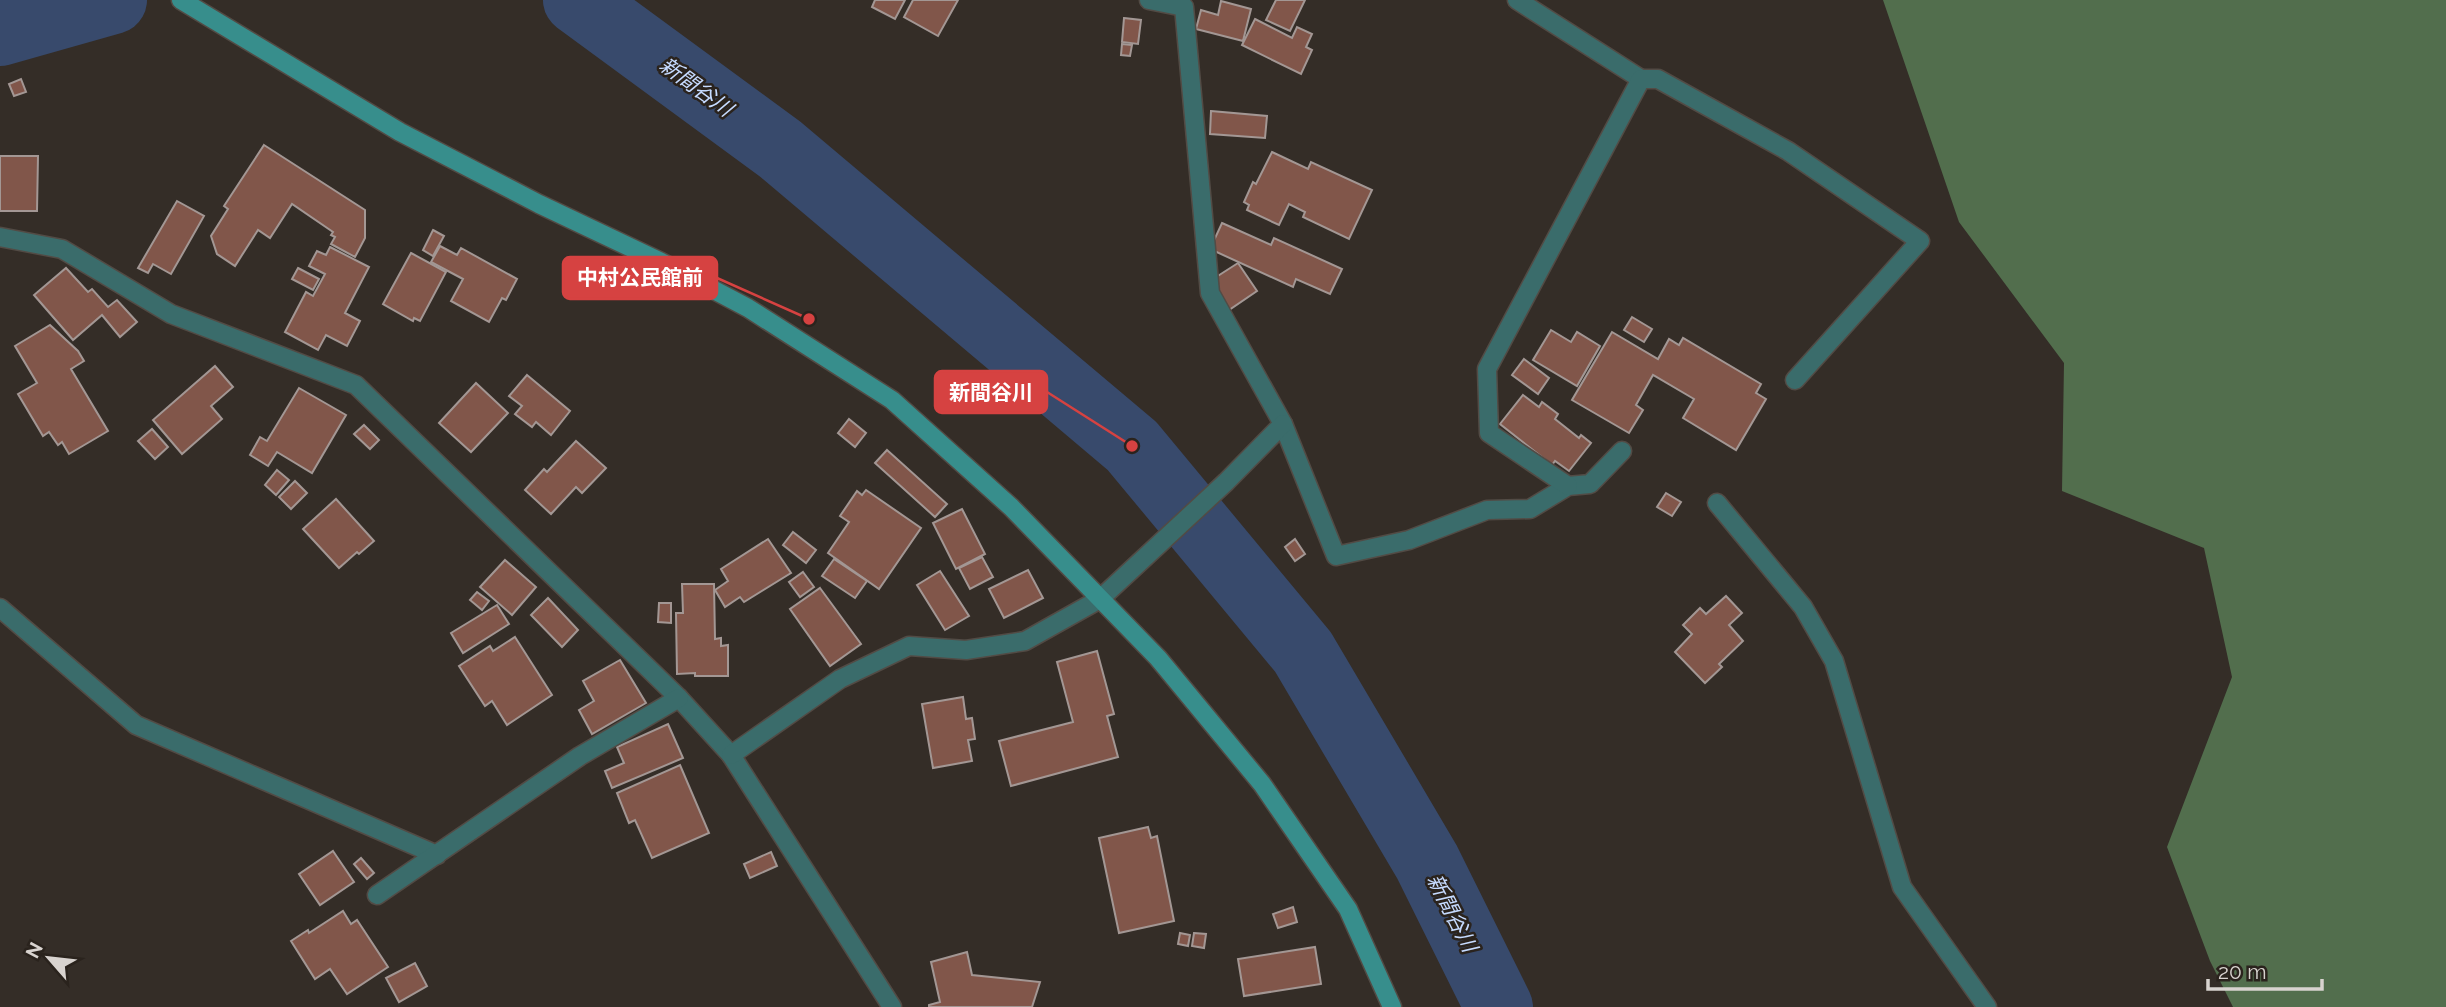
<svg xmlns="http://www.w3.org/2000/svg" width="2446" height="1007" font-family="Raleway,'Noto Sans JP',sans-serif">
<rect width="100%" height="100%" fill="#342d27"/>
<!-- forest -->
<polygon fill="#526e4d" points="1883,0 2446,0 2446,1007 2233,1007 2210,961 2167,847 2232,677 2204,548 2062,491 2064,363 1959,222"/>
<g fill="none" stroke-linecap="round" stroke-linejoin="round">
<!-- river -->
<g stroke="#384a6c" stroke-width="68">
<polyline points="577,0 780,149 1132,446 1303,652 1427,862 1499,1007"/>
<polyline points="0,32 113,0"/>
</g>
</g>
<!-- building -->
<g fill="#81564a" stroke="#a39794" stroke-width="2">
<polygon points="875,0 905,0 895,19 872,7"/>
<polygon points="913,0 958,0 938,36 904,17"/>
<polygon points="1276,0 1305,0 1290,31 1266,20"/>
<polygon points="1221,1 1251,9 1243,41 1196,29 1201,10 1218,15"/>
<polygon points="1124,18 1141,20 1138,44 1122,42"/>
<polygon points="1255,19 1292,38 1297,27 1312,34 1306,47 1312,50 1301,74 1242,45"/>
<polygon points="1122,44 1132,45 1130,56 1121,55"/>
<polygon points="21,79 26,92 14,96 9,84"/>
<polygon points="1211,111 1267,116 1265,138 1210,134"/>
<polygon points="264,145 365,210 365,238 355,257 331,244 335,237 331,235 333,232 292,204 270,238 258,230 235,266 217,254 211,236 228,209 224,206"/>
<polygon points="1272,152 1308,169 1311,162 1372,190 1349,239 1303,217 1305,212 1289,204 1279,225 1247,210 1249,205 1244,202 1253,182 1256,184"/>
<polygon points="0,156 38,156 37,211 0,211"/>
<polygon points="177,201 204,216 171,274 153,264 148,273 138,268"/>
<polygon points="1222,223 1271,245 1274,238 1342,269 1330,294 1296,279 1293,287 1210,249"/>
<polygon points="433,230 444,236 433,256 423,250"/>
<polygon points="440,246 457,255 461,248 517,279 506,300 502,298 489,322 451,301 463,279 431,262"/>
<polygon points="330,247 369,267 345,313 360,321 347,346 326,335 318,350 285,332 306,292 313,296 325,274 309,266 317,251 326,255"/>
<polygon points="411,253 446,272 420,321 414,318 413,321 383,304"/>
<polygon points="1238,263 1257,291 1229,310 1210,281"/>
<polygon points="66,268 88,292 92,289 108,307 117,300 137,322 120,337 102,315 73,340 34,295"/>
<polygon points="298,268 319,279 313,290 292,279"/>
<polygon points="1632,317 1652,329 1644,342 1624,330"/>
<polygon points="50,325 78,351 84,361 71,369 108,431 69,454 62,442 58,445 49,432 43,436 18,394 37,383 15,346"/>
<polygon points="1551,330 1571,342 1577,332 1600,346 1577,386 1533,360"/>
<polygon points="1612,332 1658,359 1669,339 1679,345 1683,338 1761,384 1756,393 1766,399 1736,450 1683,418 1694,399 1653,375 1636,405 1643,410 1629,433 1572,400"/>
<polygon points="1524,359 1549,378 1538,394 1512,375"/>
<polygon points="215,366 233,387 211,406 222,419 182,454 153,420"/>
<polygon points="527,375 570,411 551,435 536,422 532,427 515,414 522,406 509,396"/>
<polygon points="476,383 508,413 471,452 439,423"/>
<polygon points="299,388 346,415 312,473 277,452 268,466 250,455 260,437 267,441"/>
<polygon points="1523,395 1539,407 1542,402 1558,414 1555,419 1579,438 1581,435 1591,443 1569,471 1555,461 1552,465 1500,424"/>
<polygon points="849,419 866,433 855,447 838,433"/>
<polygon points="364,425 379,440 370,449 354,434"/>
<polygon points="152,429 168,447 155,459 138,441"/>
<polygon points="576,441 606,468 582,493 576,487 551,514 525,490 544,469 547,472"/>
<polygon points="887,450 947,504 935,517 875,463"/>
<polygon points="277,470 289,480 276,495 265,485"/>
<polygon points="295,481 307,493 291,509 279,497"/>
<polygon points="866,490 921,528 879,589 828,553 849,522 840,516 857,491 862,495"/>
<polygon points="1666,493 1681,502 1672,516 1657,507"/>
<polygon points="336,499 374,541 359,554 357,552 339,568 303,529"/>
<polygon points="962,509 985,554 956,569 933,523"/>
<polygon points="793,532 816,550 806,563 783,545"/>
<polygon points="768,539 791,573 744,602 740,597 725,607 715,590 728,581 721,569"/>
<polygon points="1295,539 1305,554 1295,561 1285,547"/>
<polygon points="982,557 993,577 970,589 959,568"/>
<polygon points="834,559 867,581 855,598 822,576"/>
<polygon points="505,560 536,587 512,615 480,587"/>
<polygon points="1028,570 1043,598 1004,618 989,589"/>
<polygon points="940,571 969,616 945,630 917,585"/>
<polygon points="803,572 814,587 800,597 789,582"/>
<polygon points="682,584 714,584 715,639 721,638 721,646 728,645 728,676 695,676 695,673 677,674 676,613 683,613"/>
<polygon points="820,588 861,644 830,666 790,609"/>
<polygon points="477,592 489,601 482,610 470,600"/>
<polygon points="1726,596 1742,613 1729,625 1743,641 1719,664 1722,667 1705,683 1675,652 1692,634 1683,625 1700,608 1706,614"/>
<polygon points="548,598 578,630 562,647 531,615"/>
<polygon points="659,603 671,603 671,623 658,622"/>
<polygon points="497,605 509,624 463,653 451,633"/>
<polygon points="515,637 552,695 507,725 492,701 485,706 459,666 490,646 493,651"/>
<polygon points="1097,651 1114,714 1107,716 1118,757 1011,786 999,741 1073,722 1057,662"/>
<polygon points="620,660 646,703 592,734 579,710 594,701 583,681"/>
<polygon points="963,697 966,719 972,718 975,739 968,740 972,761 933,768 922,704"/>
<polygon points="668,724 683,758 612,788 605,771 624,763 617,747"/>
<polygon points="680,765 709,833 652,858 635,820 629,823 617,793"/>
<polygon points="1148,827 1151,838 1157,836 1174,921 1119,933 1099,838"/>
<polygon points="333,851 354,882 320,905 299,874"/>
<polygon points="771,852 777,866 750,878 744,864"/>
<polygon points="361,858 374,873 367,879 354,864"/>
<polygon points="1293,907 1297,922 1278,928 1273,914"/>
<polygon points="343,911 351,924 357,920 388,967 347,994 330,969 315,979 291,941 308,930 309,933"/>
<polygon points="1180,933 1190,935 1188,946 1178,944"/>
<polygon points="1194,933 1206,934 1204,948 1192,946"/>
<polygon points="1315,947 1321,984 1244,996 1238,959"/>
<polygon points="967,952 972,975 1040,982 1032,1007 929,1007 929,1005 940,1002 931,962"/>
<polygon points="415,963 427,986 399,1002 386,978"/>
</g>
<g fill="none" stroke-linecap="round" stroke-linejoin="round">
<!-- street casing -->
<g stroke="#524b45" stroke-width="21">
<g id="street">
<polyline points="1149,0 1184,7 1210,293 1283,424 1336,556 1409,540 1487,510 1530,509 1568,486 1590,484 1622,451"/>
<polyline points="1517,0 1641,79"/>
<polyline points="0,237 62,249 171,314 356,385 679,698 731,755 892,1007"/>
<polyline points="1568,486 1489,433 1487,369 1641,79 1658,79 1788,151 1920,241 1795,380"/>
<polyline points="1717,503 1803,607 1834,661 1902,887 1987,1007"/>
<polyline points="0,608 136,725 437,855"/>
<polyline points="731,755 840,679 909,646 966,650 1025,641 1100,599 1226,482 1283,424"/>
<polyline points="377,895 580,756 679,698"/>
</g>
</g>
<!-- secondary casing -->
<g stroke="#524b45" stroke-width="21">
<polyline id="secondary" points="181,0 400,132 539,204 661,262 748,308 892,400 1011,507 1158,658 1262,784 1348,909 1392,1007"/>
</g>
<!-- street -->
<use href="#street" stroke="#3a6c6b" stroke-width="18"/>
<!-- secondary -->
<use href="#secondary" stroke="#378e8c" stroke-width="18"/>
</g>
<g text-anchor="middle" stroke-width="5" stroke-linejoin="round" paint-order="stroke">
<!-- water labels -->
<g font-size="21" font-style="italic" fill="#c6dbff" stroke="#2a231d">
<text transform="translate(696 87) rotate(36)" y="7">新間谷川</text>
<text transform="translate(1452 913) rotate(63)" y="7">新間谷川</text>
</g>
</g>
<!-- callouts -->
<path fill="none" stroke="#d64241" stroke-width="2.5" d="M809 319L717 278M1132 446L1047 392"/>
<g fill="#d64241" stroke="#2a231d" stroke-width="2.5">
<circle cx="809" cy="319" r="7"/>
<circle cx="1132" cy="446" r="7"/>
</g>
<g fill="#d64241" stroke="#d64241" stroke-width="2.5">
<rect x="563" y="257" width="154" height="42" rx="7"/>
<rect x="935" y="371" width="112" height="42" rx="7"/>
</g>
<g font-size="21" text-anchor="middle" font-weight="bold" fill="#fff">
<text x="640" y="285">中村公民館前</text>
<text x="991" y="400">新間谷川</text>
</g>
<!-- north arrow -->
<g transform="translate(49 958) rotate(298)" stroke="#2a231d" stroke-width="5" paint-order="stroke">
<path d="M0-5L12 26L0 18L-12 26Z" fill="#d8d3cf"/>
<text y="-10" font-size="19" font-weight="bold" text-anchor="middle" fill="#d8d3cf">N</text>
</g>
<!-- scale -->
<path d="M2208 979v10h114v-10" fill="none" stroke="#d8d3cf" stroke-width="3.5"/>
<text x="2218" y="979" font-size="21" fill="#d8d3cf" stroke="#2a231d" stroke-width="5" paint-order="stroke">20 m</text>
</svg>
